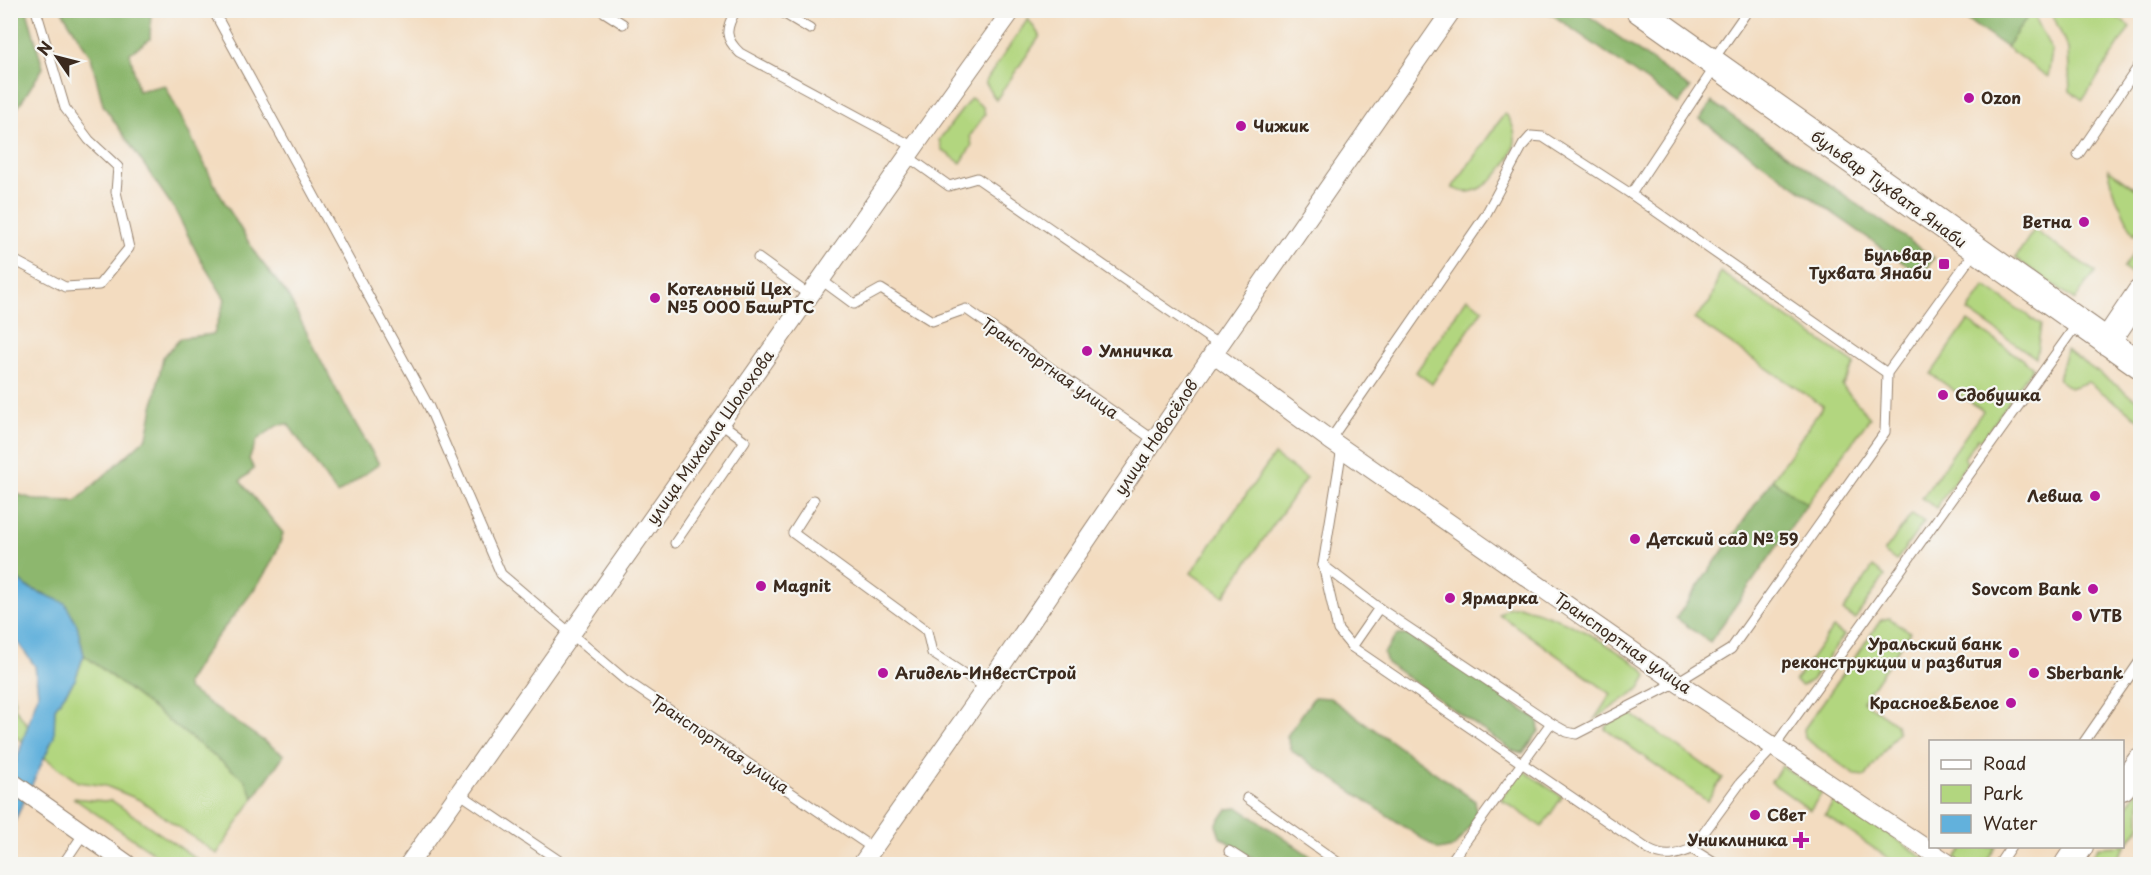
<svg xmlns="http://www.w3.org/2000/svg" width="2151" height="875" font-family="'Playpen Sans',sans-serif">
<rect width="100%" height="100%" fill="#f6f6f2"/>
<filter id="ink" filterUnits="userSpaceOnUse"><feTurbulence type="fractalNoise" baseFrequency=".0167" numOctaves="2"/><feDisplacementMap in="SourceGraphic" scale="12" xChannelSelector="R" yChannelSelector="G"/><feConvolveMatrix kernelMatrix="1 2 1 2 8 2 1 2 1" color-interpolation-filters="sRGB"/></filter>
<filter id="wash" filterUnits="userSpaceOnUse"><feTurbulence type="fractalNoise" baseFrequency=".008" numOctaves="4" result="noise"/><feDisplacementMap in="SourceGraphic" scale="24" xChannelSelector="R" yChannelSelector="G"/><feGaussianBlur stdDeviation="1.35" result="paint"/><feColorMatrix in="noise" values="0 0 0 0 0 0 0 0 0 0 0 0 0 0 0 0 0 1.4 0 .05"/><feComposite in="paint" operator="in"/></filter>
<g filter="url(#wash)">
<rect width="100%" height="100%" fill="#f3dcc0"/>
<!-- green -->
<g fill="#b2d67f" stroke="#76804e" stroke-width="1.5">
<polygon points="2052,10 2109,11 2130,27 2083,100 2070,91 2068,49 2052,13"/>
<polygon points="2032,11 2052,51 2048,77 2006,47"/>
<polygon points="1028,19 1040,36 996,100 985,82"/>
<polygon points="971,98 983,107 985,114 970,136 972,145 961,163 942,150 939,140"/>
<path d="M1505 113C1511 120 1515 130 1515 140 1514 160 1488 192 1466 192 1462 192 1456 189 1452 188Z"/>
<polygon points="2108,169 2140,192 2140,226 2134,235 2116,197"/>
<polygon points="2034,230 2095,272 2075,300 2015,258"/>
<polygon points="2140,244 2140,263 2132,275 2123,268"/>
<polygon points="1720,272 1855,364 1842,386 1870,418 1807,504 1772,480 1823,406 1694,319 1710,302"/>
<polygon points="1985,286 2041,325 2036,358 1968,311"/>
<polygon points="1467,298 1483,309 1432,384 1416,372"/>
<polygon points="1968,321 2033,367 1982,440 1978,438 1964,458 1967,463 1936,508 1922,498 1983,411 1931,374"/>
<polygon points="2066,350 2140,402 2140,420 2088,382 2070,388 2058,379"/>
<polygon points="1274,455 1306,478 1224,596 1191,573"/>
<polygon points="1912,514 1924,522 1896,561 1884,552"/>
<polygon points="1873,567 1885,576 1855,619 1843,611"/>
<path d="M1518 606C1569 619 1601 639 1643 669L1647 676 1640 688 1594 720 1611 694 1499 614 1507 608Z"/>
<polygon points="1889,618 1910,632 1863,701 1896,724 1898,732 1866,776 1855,775 1805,738 1804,729 1881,620"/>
<polygon points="1833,628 1844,635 1812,680 1802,686 1795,681"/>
<polygon points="84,655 246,780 254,798 217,854 140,800 106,786 78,782 11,733 10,689 14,694 15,708 28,726 54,726 55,708 75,680"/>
<polygon points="1631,714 1723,778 1707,801 1605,729 1610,722"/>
<polygon points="1782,766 1822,793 1810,810 1771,782"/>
<polygon points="1521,769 1562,797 1542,827 1501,799"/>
<polygon points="2140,787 2140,826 2113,864 2086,864 2099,847 2122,846 2123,812"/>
<polygon points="73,798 104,801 111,800 204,864 170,864"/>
<polygon points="1836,798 1928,861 1926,864 1897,864 1825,815"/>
<polygon points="1964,847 1996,847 1985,863 1963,864 1955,859"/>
</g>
<!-- forest -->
<g fill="#8db76e" stroke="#647046" stroke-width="1.5">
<polygon points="11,10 27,11 43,68 11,118"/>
<path d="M62 11H151L150 39 130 53 138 91 165 85 219 193 257 256 287 294 340 397 379 464 337 494 288 424 278 425 257 440 249 459 254 469 240 481 283 533C272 576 237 609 211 645 202 657 194 671 186 684L188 689 284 755 254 798 245 780 84 655 77 625 45 594 27 587 11 574 10 492 36 500 76 501 147 437 163 357 181 338 214 334 225 299 200 259 175 210 103 105 91 57Z"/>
<polygon points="1547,11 1582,11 1690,88 1679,104"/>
<polygon points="2032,11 2006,47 1954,11 2032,10"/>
<polygon points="1712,102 1934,258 1922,276 1700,119"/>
<polygon points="1772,480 1807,504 1710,642 1676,618"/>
<polygon points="1397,635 1408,635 1538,720 1539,731 1523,753 1513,751 1387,663 1384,653"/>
<polygon points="1314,697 1330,698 1475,801 1477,817 1454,847 1439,850 1292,751 1287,736"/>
<polygon points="1239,808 1322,864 1261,864 1220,837 1216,825 1227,809"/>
</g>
<!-- water -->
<polygon fill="#62b1dc" stroke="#4e6e7d" stroke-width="1.5" points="11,574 27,587 65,603 77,625 84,655 75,680 55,708 54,737 11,829 11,774 16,762 38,694 35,666 11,633"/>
</g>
<g filter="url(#ink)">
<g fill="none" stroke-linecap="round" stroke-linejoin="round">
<!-- lane casing -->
<g stroke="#97836f" stroke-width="11">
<g id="lane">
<polyline points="213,10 429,407 501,574 624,679 874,849"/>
<polyline points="601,10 623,24"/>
<path d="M736 10C725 29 724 38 740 53L914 147"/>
<polyline points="778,10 810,29"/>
<polyline points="1713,60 1748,10"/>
<polyline points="2078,155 2140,64"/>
<polyline points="907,156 949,186 977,178 1219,345"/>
<polyline points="1631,194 1887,373"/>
<polyline points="10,258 65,287 99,285 129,248 116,192 118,167 89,140 65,108 36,10"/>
<polyline points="758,258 809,295"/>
<polyline points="820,279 854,304 881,289 932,321 966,309 1154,440"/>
<polyline points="1330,440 1485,216 1523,145 1531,136 1543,137 1631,194 1715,67"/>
<polyline points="1342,448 1323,565 1379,608 1551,723 1567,732 1576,734 1677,682 1731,649 1885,432 1887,373 1976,250"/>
<polyline points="814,500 793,533 927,631 932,653 986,688"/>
<polyline points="675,543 745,441 720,422"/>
<polyline points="1323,565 1338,630 1352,647"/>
<path d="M1379 608 1352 647 1649 850C1666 859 1676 855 1692 849"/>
<polyline points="2084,742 2140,661"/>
<polyline points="459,793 564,864"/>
<polyline points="1247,798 1340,864"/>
<polyline points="1229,851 1249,864"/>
<polyline points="63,864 84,833"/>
<polyline points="1449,864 1551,723"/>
<polyline points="1716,864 1692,849 1741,782 1774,747 2077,324"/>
<polyline points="1999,864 2011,846"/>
</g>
</g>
<!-- street casing -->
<g stroke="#97836f" stroke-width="20">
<g id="street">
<polyline points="1213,354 1330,440 1677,682 1949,864"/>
<polyline points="10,781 127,864"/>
<polyline points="409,864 931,123 1012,10"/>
<polyline points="862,864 986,688 1213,354 1452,10"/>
</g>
</g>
<!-- secondary casing -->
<g stroke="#97836f" stroke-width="28">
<g id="secondary">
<polyline points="1639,10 2140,365"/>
<polyline points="2107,342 2140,293"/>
<polyline points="2122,787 2140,762"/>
<polyline points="2068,864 2080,846"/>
</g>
</g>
<!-- lane -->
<use href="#lane" stroke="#fff" stroke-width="9"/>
<!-- street -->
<use href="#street" stroke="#fff" stroke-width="18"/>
<!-- secondary -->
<use href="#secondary" stroke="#fff" stroke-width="26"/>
</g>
</g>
<!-- markers -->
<g fill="#b5179e" stroke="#f6f6f2" stroke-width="2">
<circle cx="1969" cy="98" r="6"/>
<circle cx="1241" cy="126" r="6"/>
<circle cx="2084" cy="222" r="6"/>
<rect x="1938" y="258" width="12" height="12" rx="3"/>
<circle cx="655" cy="298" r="6"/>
<circle cx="1087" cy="351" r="6"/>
<circle cx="1943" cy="395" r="6"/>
<circle cx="2095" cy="496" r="6"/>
<circle cx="1635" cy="539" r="6"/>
<circle cx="761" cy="586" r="6"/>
<circle cx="2093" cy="589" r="6"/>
<circle cx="1450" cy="598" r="6"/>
<circle cx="2077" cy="616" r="6"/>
<circle cx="2014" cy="653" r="6"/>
<circle cx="883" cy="673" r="6"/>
<circle cx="2034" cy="673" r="6"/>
<circle cx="2011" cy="703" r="6"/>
<circle cx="1755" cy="815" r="6"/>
<path d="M1798 831h6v6h6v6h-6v6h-6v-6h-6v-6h6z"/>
</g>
<g text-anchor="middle" stroke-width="4.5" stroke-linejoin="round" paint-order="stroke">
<!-- poi labels -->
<g font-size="16" font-weight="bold" fill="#3b2a1e" stroke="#f6f6f2" text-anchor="start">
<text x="1981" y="104">Ozon</text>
<text x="1253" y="132">Чижик</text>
<text x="2072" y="228" text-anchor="end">Ветна</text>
<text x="1932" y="261" text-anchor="end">Бульвар<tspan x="1932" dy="18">Тухвата Янаби</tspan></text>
<text x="667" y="295">Котельный Цех<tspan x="667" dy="18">№5 ООО БашРТС</tspan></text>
<text x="1099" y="357">Умничка</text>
<text x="1955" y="401">Сдобушка</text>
<text x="2083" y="502" text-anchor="end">Левша</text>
<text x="1647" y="545">Детский сад № 59</text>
<text x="773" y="592">Magnit</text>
<text x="2081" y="595" text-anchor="end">Sovcom Bank</text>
<text x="1462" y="604">Ярмарка</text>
<text x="2089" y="622">VTB</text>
<text x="2002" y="650" text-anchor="end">Уральский банк<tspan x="2002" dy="18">реконструкции и развития</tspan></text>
<text x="895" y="679">Агидель-ИнвестСтрой</text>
<text x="2046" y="679">Sberbank</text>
<text x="1999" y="709" text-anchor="end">Красное&amp;Белое</text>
<text x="1767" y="821">Свет</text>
<text x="1788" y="846" text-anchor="end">Униклиника</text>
</g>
<!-- street labels -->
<g font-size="16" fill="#3b2a1e" stroke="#f6f6f2">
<text transform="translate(1889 189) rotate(36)" y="6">бульвар Тухвата Янаби</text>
<text transform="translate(1050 368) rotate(35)" y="6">Транспортная улица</text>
<text transform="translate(710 437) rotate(-55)" y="6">улица Михаила Шолохова</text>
<text transform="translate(1156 437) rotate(-56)" y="6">улица Новосёлов</text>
<text transform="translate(1623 643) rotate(35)" y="6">Транспортная улица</text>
<text transform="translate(720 744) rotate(34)" y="6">Транспортная улица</text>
</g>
</g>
<!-- margin -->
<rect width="2151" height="875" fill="none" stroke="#f6f6f2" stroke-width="36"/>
<!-- legend -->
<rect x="1929" y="740" width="195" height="108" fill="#f6f6f2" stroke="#aba49d" stroke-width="1.5"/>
<rect x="1941" y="760" width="30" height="9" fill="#ffffff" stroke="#aba49d" stroke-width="1.5"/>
<text x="1983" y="770" font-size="18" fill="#3b2a1e">Road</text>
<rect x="1941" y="785" width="30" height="18" fill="#b2d67f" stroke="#aba49d" stroke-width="1.5"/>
<text x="1983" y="800" font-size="18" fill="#3b2a1e">Park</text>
<rect x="1941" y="815" width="30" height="18" fill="#62b1dc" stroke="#aba49d" stroke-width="1.5"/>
<text x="1983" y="830" font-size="18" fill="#3b2a1e">Water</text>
<!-- north arrow -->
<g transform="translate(57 57) rotate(305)" stroke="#f6f6f2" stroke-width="4.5" paint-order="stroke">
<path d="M0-4.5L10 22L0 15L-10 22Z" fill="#3b2a1e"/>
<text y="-9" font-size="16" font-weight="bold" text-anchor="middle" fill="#3b2a1e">N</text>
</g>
</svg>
